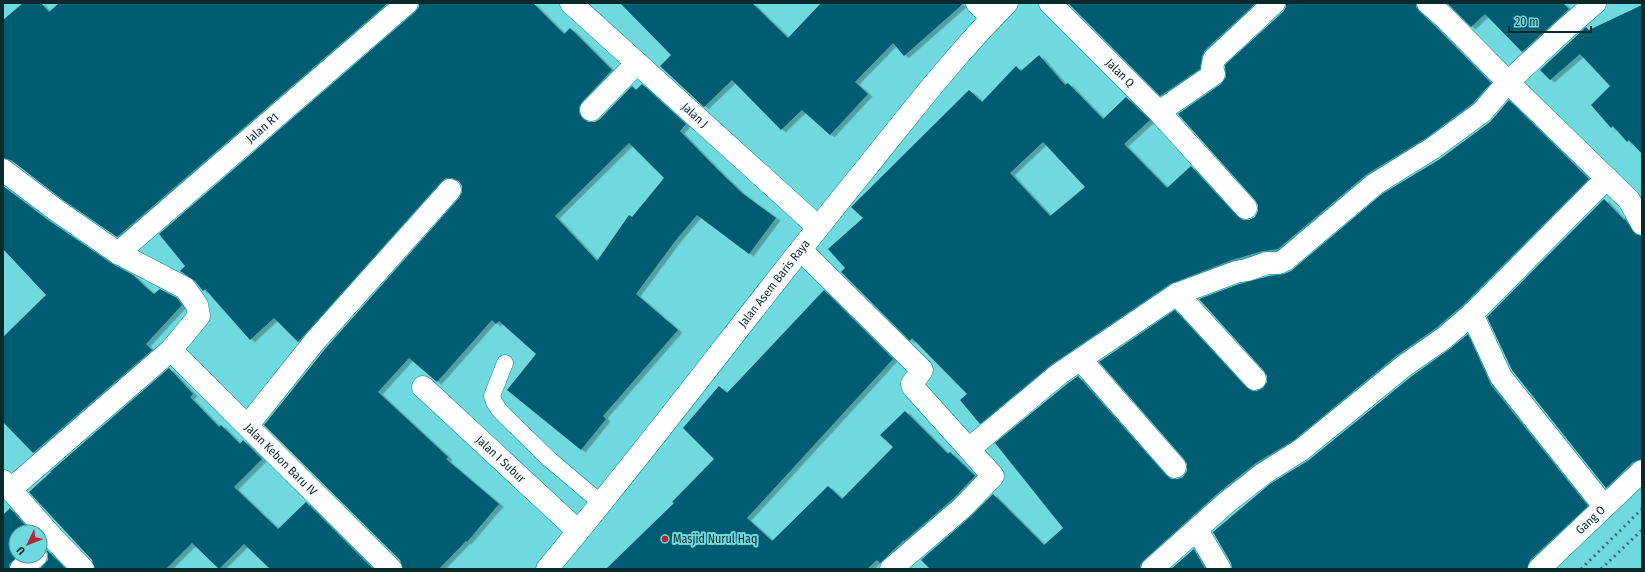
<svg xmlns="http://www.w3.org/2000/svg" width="1645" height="572" font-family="'Fira Sans Condensed',sans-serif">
<defs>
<filter id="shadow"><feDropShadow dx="4.5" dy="2.5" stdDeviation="0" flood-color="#0004"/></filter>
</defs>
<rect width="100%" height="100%" fill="#70d9df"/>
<!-- building -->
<g fill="#065c70" fill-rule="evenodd" filter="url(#shadow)">
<polygon points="23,3 41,3 49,12 59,3 388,3 117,237 63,200 11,160 3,158 3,20"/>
<path d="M419 3H533L564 34 570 28 612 70 582 102 579 107V113L583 119 588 122H595L600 119 632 86 636 90 642 84 686 124 680 131 718 170 742 193 776 218 749 254 697 215 676 240 636 294 678 330 603 416 606 419 581 450 507 390 536 354 499 321 496 324 492 320 437 382 409 358 378 392 448 457 446 459 499 504 467 542 466 541 439 569H403L400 560 264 425 325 349 459 198 462 192V186L459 181 452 178H446L441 182 298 342 274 318 250 340 205 289 203 291 195 281 180 271 185 266 159 234 415 12 419 7ZM629 143 664 178 632 217 629 215 597 261 555 216Z"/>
<polygon points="620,3 752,3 788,38 821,3 964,3 904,56 893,43 855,82 868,94 830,135 802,110 781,130 732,80 704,107 660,66 671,55"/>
<polygon points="1068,3 1256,3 1205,50 1202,56 1200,69 1160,96"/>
<path d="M1286 3H1416V7L1420 12 1436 27 1491 83 1473 103 1426 138 1367 174 1278 249 1263 251 1232 260 1170 284 1052 364 980 424 960 400 967 394 912 338 910 341 841 272 845 268 828 249 863 218 851 207 969 90 982 102 1016 66 1021 71 1039 55 1065 85 1068 83 1103 119 1126 97 1150 120 1124 144 1167 188 1191 166 1237 216 1243 220H1249L1255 217 1258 211V205L1255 200 1178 114 1221 84 1226 77 1225 65 1283 12 1286 7ZM1043 142 1085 187 1050 216 1010 173Z"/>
<polygon points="1447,3 1563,3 1569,9 1522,52 1485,14 1471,27"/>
<polygon points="1642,5 1642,154 1629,140 1627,142 1613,126 1611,128 1591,105 1610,86 1580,54 1550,80 1540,70 1586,27 1589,30"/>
<polygon points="1509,100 1589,179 1463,305 1436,328 1396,356 1294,440 1256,463 1218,493 1144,560 1140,565 1140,569 930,569 921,560 970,517 993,494 1044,545 1063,528 995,443 1067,384 1078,376 1166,475 1171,479 1178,479 1183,477 1187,471 1187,464 1184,459 1099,362 1175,310 1246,387 1252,391 1257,391 1263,388 1267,382 1267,376 1264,371 1199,299 1239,284 1269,276 1284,274 1291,271 1382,194 1440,159 1490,122"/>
<polygon points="3,186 48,220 111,263 133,275 150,291 154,294 160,289 177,298 182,305 146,344 152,350 33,453 3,422 3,337 46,295 3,249"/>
<polygon points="1604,199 1624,220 1625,219 1635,234 1642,236 1642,459 1633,462 1606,488 1512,370 1487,317"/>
<polygon points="824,290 893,359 747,518 772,541 828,486 842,499 893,447 880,435 905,411 948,454 950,452 975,476 953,499 904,541 904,540 880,563 877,560 867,569 606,569 674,503 672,502 714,459 683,428 719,386 727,393"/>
<polygon points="1468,334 1491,385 1588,506 1530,560 1527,569 1232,569 1231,563 1213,532 1270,484 1309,460 1412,376 1451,348"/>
<polygon points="169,368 193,394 190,397 219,427 221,425 240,444 243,440 262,459 234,487 278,529 306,502 373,569 270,569 244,544 219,569 192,543 166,569 95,569 92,560 29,492 51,472 50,472"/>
<polygon points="10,508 31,532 16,532 17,556 9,565 9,569 3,569 3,515"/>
<polygon points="46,549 66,569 40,569 48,560 48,554"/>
<polygon points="1194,549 1205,569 1171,569"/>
</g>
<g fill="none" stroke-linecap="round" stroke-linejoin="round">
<!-- service casing -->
<g stroke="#028a90" stroke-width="17">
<polyline id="service" points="505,363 492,396 494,402 500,411 549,459 601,503"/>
</g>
<!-- minor casing -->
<g stroke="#028a90" stroke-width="23">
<g id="minor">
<path id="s1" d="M571 3 818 227"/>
<polyline points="977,3 992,18"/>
<path id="s2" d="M1050 3 1159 112 1246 208"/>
<polyline points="1428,3 1445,18 1508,82 1629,200 1642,224"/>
<polyline points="591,110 637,63"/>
<polyline points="1159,112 1214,74 1212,68 1214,59 1274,3"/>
<polyline points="3,170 56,210 118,253 185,288 197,305 199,316 171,350 11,489"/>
<polyline points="801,250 922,370 912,384 913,387 993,476 962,508 891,569"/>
<path id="s3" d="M118 253 407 3"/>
<polyline points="1177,294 1255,379"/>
<polyline points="1472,314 1501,377 1604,506"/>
<path id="s4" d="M171 350 391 569"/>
<polyline points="1081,360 1175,467"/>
<path id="s5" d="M423 387 578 531"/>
<polyline points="248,425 315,341 450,190"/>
<polyline points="969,449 1059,374 1177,294 1236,272 1247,270 1267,263 1279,263 1285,260 1375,184 1433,148 1482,112 1508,82 1564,30 1595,3"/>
<polyline points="3,481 54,539 83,569"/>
<polyline points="1197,530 1220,569"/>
<polyline points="21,569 36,556"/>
<polyline points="1152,569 1226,503 1263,474 1301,450 1404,366 1444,338 1472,314 1607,178"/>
<path id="s6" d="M1539 569 1642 471"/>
</g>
</g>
<!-- tertiary casing -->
<g stroke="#028a90" stroke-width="23">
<g id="tertiary">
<path id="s7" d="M547 569C657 438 758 300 867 167 912 111 956 54 1007 3"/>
</g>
</g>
<!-- service -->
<use href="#service" stroke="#fff" stroke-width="16"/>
<!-- minor -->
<use href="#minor" stroke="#fff" stroke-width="22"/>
<!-- tertiary -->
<use href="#tertiary" stroke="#fff" stroke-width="22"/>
<!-- rail -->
<g stroke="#347478" stroke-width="3" stroke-dasharray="2 4" stroke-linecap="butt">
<polyline points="1581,569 1642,509"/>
<polyline points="1601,569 1642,530"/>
</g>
</g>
<!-- markers -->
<circle fill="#b82739" stroke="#70d9df" stroke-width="1.5" cx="665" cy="539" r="4"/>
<g text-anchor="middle" stroke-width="4" stroke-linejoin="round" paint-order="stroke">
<!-- street labels -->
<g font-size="12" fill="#072a2c" stroke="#70d9df">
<text dy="4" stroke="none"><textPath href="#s2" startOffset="99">Jalan Q</textPath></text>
<text dy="4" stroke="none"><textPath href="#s1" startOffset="167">Jalan J</textPath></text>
<text dy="4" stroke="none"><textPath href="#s3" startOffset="191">Jalan R1</textPath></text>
<text dy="4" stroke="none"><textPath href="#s7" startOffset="365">Jalan Asem Baris Raya</textPath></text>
<text dy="4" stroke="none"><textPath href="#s4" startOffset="155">Jalan Kebon Baru IV</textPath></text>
<text dy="4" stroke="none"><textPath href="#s5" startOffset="106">Jalan I Subur</textPath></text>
<text dy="4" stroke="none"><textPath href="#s6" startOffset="71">Gang O</textPath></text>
</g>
<!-- poi labels -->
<g font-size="12" fill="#072a2c" stroke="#70d9df" text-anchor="start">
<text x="673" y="543">Masjid Nurul Haq</text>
</g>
</g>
<!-- border -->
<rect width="1645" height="572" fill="none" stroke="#072a2c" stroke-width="8"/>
<!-- north arrow -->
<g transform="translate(28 544) rotate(227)"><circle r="19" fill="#70d9df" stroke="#469397"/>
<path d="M0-3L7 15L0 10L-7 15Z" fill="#b82739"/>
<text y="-6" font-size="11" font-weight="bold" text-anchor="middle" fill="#072a2c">U</text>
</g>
<!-- scale -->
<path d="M1509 26v6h82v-6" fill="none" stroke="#072a2c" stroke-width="2"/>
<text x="1515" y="26" font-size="12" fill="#072a2c" stroke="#70d9df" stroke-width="3" paint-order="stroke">20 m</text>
</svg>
